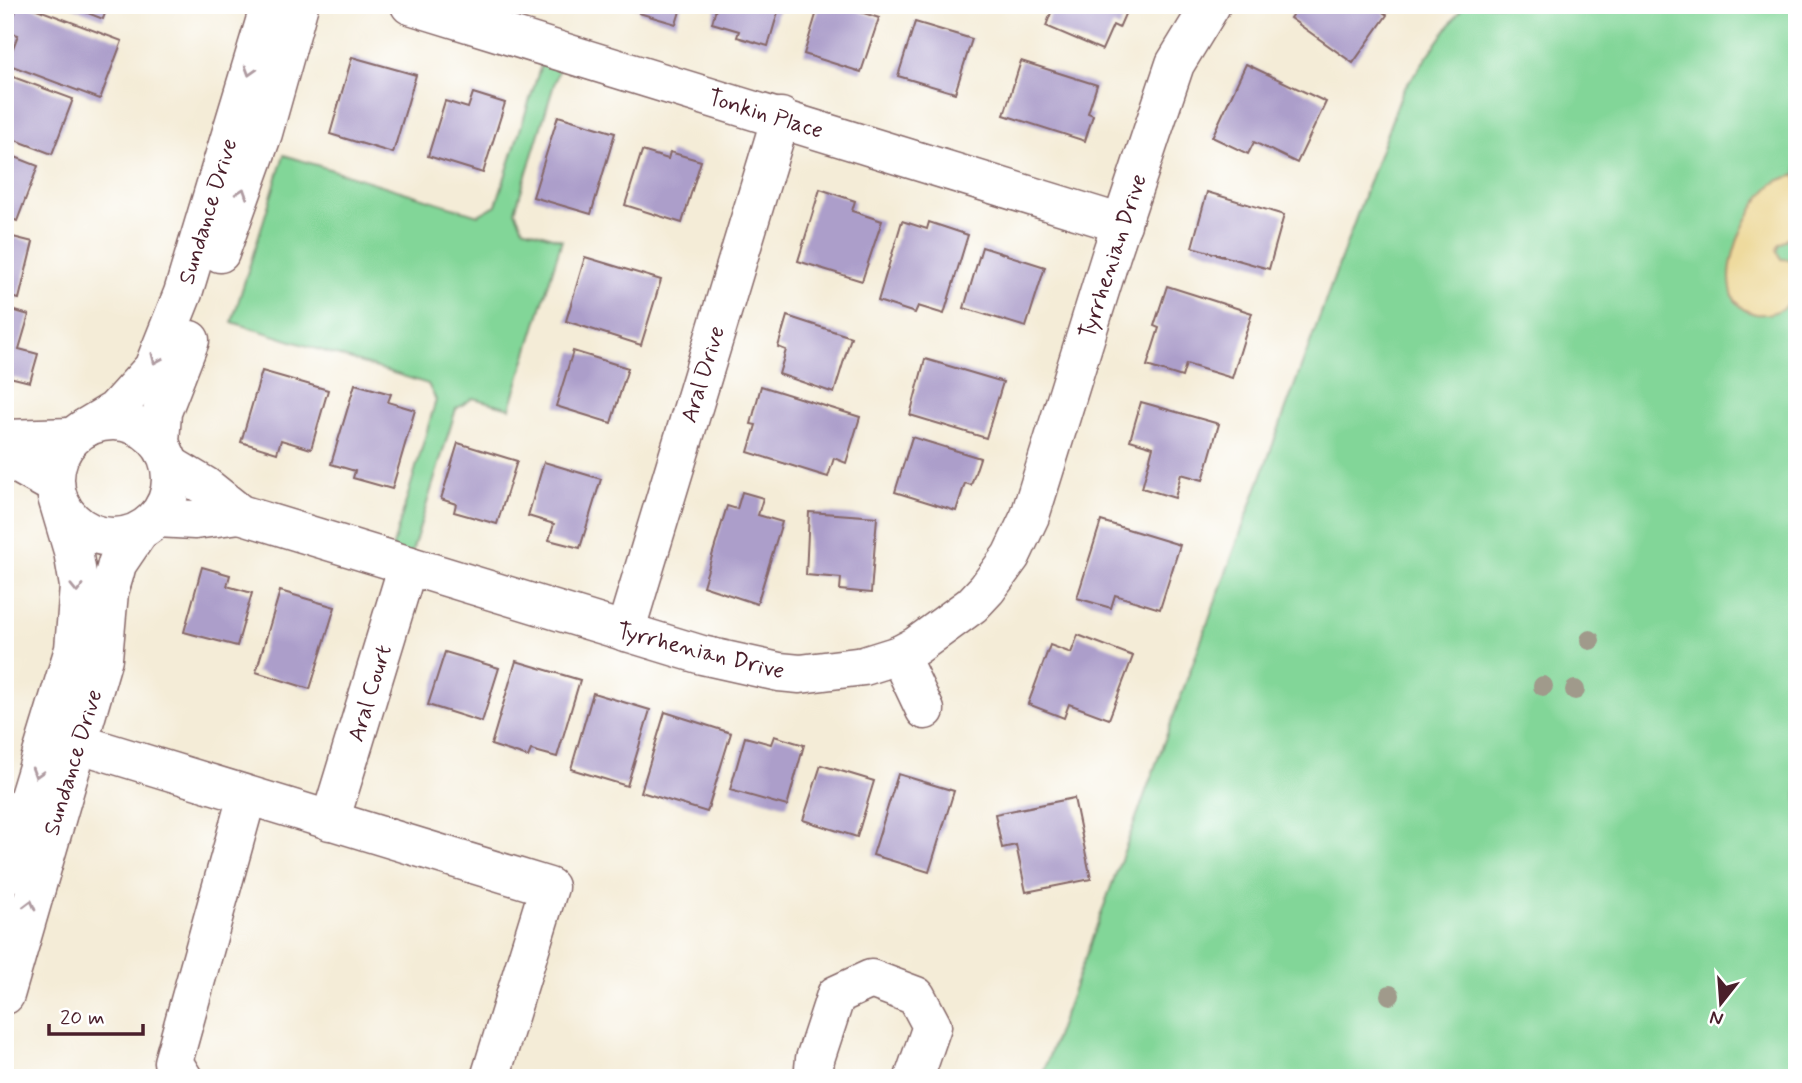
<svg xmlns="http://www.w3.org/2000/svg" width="1802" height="1083" font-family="Mynerve,sans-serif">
<rect width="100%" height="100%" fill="#fff"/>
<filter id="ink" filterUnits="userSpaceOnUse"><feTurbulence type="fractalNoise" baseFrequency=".0143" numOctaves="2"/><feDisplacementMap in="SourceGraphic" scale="14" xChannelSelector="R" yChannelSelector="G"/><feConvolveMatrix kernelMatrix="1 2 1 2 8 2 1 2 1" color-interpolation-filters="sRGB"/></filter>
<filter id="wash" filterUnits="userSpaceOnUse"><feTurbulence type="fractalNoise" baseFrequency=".00686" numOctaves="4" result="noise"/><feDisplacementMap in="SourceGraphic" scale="28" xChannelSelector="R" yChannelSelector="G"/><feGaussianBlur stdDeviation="1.57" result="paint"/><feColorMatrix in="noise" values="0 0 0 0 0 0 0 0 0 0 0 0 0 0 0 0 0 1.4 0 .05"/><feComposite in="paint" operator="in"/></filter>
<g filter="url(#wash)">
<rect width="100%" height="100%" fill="#f4ecd7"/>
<!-- green -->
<g fill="#82d698" stroke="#667a62" stroke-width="2">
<polygon points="1464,5 1797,5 1797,1078 1041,1078 1402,92"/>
<polygon points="547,46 564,52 515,211 523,228 562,240 510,408 473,398 456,409 408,565 389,559 436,400 428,384 232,322 284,155 478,215 496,205"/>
</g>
<!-- sand -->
<path fill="#eeda9e" stroke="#9c7c64" stroke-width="2" d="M1797 175V231L1778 245 1777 252 1781 259 1797 260V293C1791 297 1788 305 1783 308 1775 313 1765 315 1756 314 1701 304 1746 201 1776 182 1782 178 1790 177 1797 175Z"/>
<g id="blocks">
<!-- building -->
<g fill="#ac9eca">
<polygon points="18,5 26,5 122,41 100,99 7,64 18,35 8,32"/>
<polygon points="67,5 108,5 103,19"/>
<polygon points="682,5 676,24 639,13 640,9 630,6"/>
<polygon points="717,5 780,5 768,46 737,37 739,31 712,23"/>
<polygon points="819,5 839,5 879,18 861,72 804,54"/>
<polygon points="1054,5 1129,5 1119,28 1113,25 1102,50 1046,26"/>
<polygon points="1299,5 1373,5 1387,15 1353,63 1290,18"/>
<polygon points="915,22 972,39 955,93 898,76"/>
<polygon points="352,57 416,75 393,153 330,134"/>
<polygon points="1021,61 1097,85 1088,113 1093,115 1085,141 1004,115"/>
<polygon points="1246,64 1326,102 1297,163 1254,142 1248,154 1212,137"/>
<polygon points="5,74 73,99 52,154 5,136"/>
<polygon points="473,93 505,103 483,173 428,156 445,101 468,108"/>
<polygon points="558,116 615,133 591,214 533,197"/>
<polygon points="642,151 668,159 670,152 701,161 682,223 625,205"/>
<polygon points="5,153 38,166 17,221 5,216"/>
<polygon points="820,189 855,201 852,211 882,221 862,281 798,261"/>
<polygon points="1207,192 1284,215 1269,269 1192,247"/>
<polygon points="902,221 927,229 929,222 968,235 944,314 918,306 915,313 878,301"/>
<polygon points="5,235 33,242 19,299 5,296"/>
<polygon points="982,247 1045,267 1026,327 964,308"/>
<polygon points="585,257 661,280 641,345 566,321"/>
<polygon points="1167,286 1252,313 1232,378 1186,364 1182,377 1147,366 1159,328 1154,326"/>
<polygon points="5,308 29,315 19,349 38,354 30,382 5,376"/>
<polygon points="787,316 851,337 834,393 779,374 786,350 778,347"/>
<polygon points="573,351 628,368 611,423 556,406"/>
<polygon points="925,359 1003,382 986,438 910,415"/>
<polygon points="262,371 328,390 311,449 281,440 277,453 241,442"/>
<polygon points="355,384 391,394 388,402 415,410 392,489 353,478 355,471 331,464"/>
<polygon points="761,386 860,417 846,463 834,458 828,477 748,452 756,425 751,424"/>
<polygon points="1141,402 1219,424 1203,480 1181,474 1175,498 1142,488 1153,447 1130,440"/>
<polygon points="912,437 980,458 971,485 965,483 956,511 895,492"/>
<polygon points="458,443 517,461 497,524 454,512 456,504 441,499"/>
<polygon points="544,462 601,479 580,548 549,540 554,524 528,516"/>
<polygon points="742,492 763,498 758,515 782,522 757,604 703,586 727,506 737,509"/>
<polygon points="809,512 877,517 871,593 840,590 841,578 806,575"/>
<polygon points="1101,521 1180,545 1160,609 1115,595 1111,608 1077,598"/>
<polygon points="202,567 230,575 227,586 252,593 237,646 184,632"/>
<polygon points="280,591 335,607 310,689 256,672"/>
<polygon points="1078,635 1133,656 1109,719 1069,704 1064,718 1028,704 1050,645 1071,653"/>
<polygon points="445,652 499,668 482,722 428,705"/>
<polygon points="516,661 580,680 557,757 531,750 528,757 491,745"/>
<polygon points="593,693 650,710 627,786 571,769"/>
<polygon points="665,712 731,733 707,812 641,792"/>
<polygon points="774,736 804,745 787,806 730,790 745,737 771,744"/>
<polygon points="821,765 874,781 857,837 803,820"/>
<polygon points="898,774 954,791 929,872 873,855"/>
<polygon points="1074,798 1091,879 1026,892 1016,845 1002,848 995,814"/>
</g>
</g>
</g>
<g filter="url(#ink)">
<use href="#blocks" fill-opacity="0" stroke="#866767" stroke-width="2"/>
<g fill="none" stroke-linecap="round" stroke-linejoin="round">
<!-- minor casing -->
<g stroke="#866767" stroke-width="41">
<g id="minor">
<polyline points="410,5 1122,224"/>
<polyline points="220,253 263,133 299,5"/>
<circle cx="113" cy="479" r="58"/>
<polyline points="85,428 115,410 153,368 183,293 270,5"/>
<polyline points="5,439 73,437"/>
<polyline points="160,443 162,412 190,340"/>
<polyline points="5,457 55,485"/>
<polyline points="170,465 205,486 240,514 702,655 779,672 800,674 864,666 899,655 916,646 972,605 987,589 1011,556 1030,516 1111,255 1175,64 1211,5"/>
<polyline points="157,518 195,520 240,514"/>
<polyline points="625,632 781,117"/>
<polyline points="899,655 925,710"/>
<polyline points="77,743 549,887 490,1078"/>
<polyline points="330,821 408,565"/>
<polyline points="5,875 74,649 79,586 73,551 57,497"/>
<polyline points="5,995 103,658 109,592 115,572 117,564 138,533"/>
<polyline points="183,1078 173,1062 247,796"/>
<polyline points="813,1078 815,1059 836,995 871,979 916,996 932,1026 914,1078"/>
</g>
</g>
<!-- minor -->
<use href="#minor" stroke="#fff" stroke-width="38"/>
</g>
<!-- trees -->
<g fill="#a09a8b">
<circle cx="1590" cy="640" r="10"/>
<circle cx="1543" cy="686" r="10"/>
<circle cx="1575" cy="690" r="10"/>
<circle cx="1390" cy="995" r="10"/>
</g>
<!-- one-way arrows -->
<defs><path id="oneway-chevron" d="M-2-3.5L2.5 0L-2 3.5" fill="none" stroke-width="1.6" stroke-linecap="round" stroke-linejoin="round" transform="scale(1.75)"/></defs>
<g stroke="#ae9aa0">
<use href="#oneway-chevron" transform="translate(250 71) rotate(107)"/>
<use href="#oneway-chevron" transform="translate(242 193) rotate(-71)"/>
<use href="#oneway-chevron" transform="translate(156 359) rotate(114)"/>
<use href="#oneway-chevron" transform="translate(77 588) rotate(89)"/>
<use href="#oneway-chevron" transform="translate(37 773) rotate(107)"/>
<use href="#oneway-chevron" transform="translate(30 905) rotate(-75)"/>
</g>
</g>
<g text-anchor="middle" stroke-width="7" stroke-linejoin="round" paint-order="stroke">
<!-- street labels -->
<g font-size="23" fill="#4a1f2b" stroke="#fff">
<text transform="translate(766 113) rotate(17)" y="8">Tonkin Place</text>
<text transform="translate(207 211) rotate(-73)" y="8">Sundance Drive</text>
<text transform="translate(1112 256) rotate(-72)" y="8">Tyrrhenian Drive</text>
<text transform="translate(702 374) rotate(-73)" y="8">Aral Drive</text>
<text transform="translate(701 650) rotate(14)" y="8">Tyrrhenian Drive</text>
<text transform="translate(369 693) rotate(-73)" y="8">Aral Court</text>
<text transform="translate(72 762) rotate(-73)" y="8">Sundance Drive</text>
</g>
</g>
<!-- margin -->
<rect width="1802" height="1083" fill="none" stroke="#fff" stroke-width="28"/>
<!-- north arrow -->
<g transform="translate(1721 1003) rotate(197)" stroke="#ffffff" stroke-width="5" paint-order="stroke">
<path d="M0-5L12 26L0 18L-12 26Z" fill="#4a1f2b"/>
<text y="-10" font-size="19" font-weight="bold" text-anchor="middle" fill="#4a1f2b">N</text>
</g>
<!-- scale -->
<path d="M49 1024v10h94v-10" fill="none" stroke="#4a1f2b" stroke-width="3.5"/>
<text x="60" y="1024" font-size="21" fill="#4a1f2b" stroke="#ffffff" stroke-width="5" paint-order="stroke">20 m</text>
</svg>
